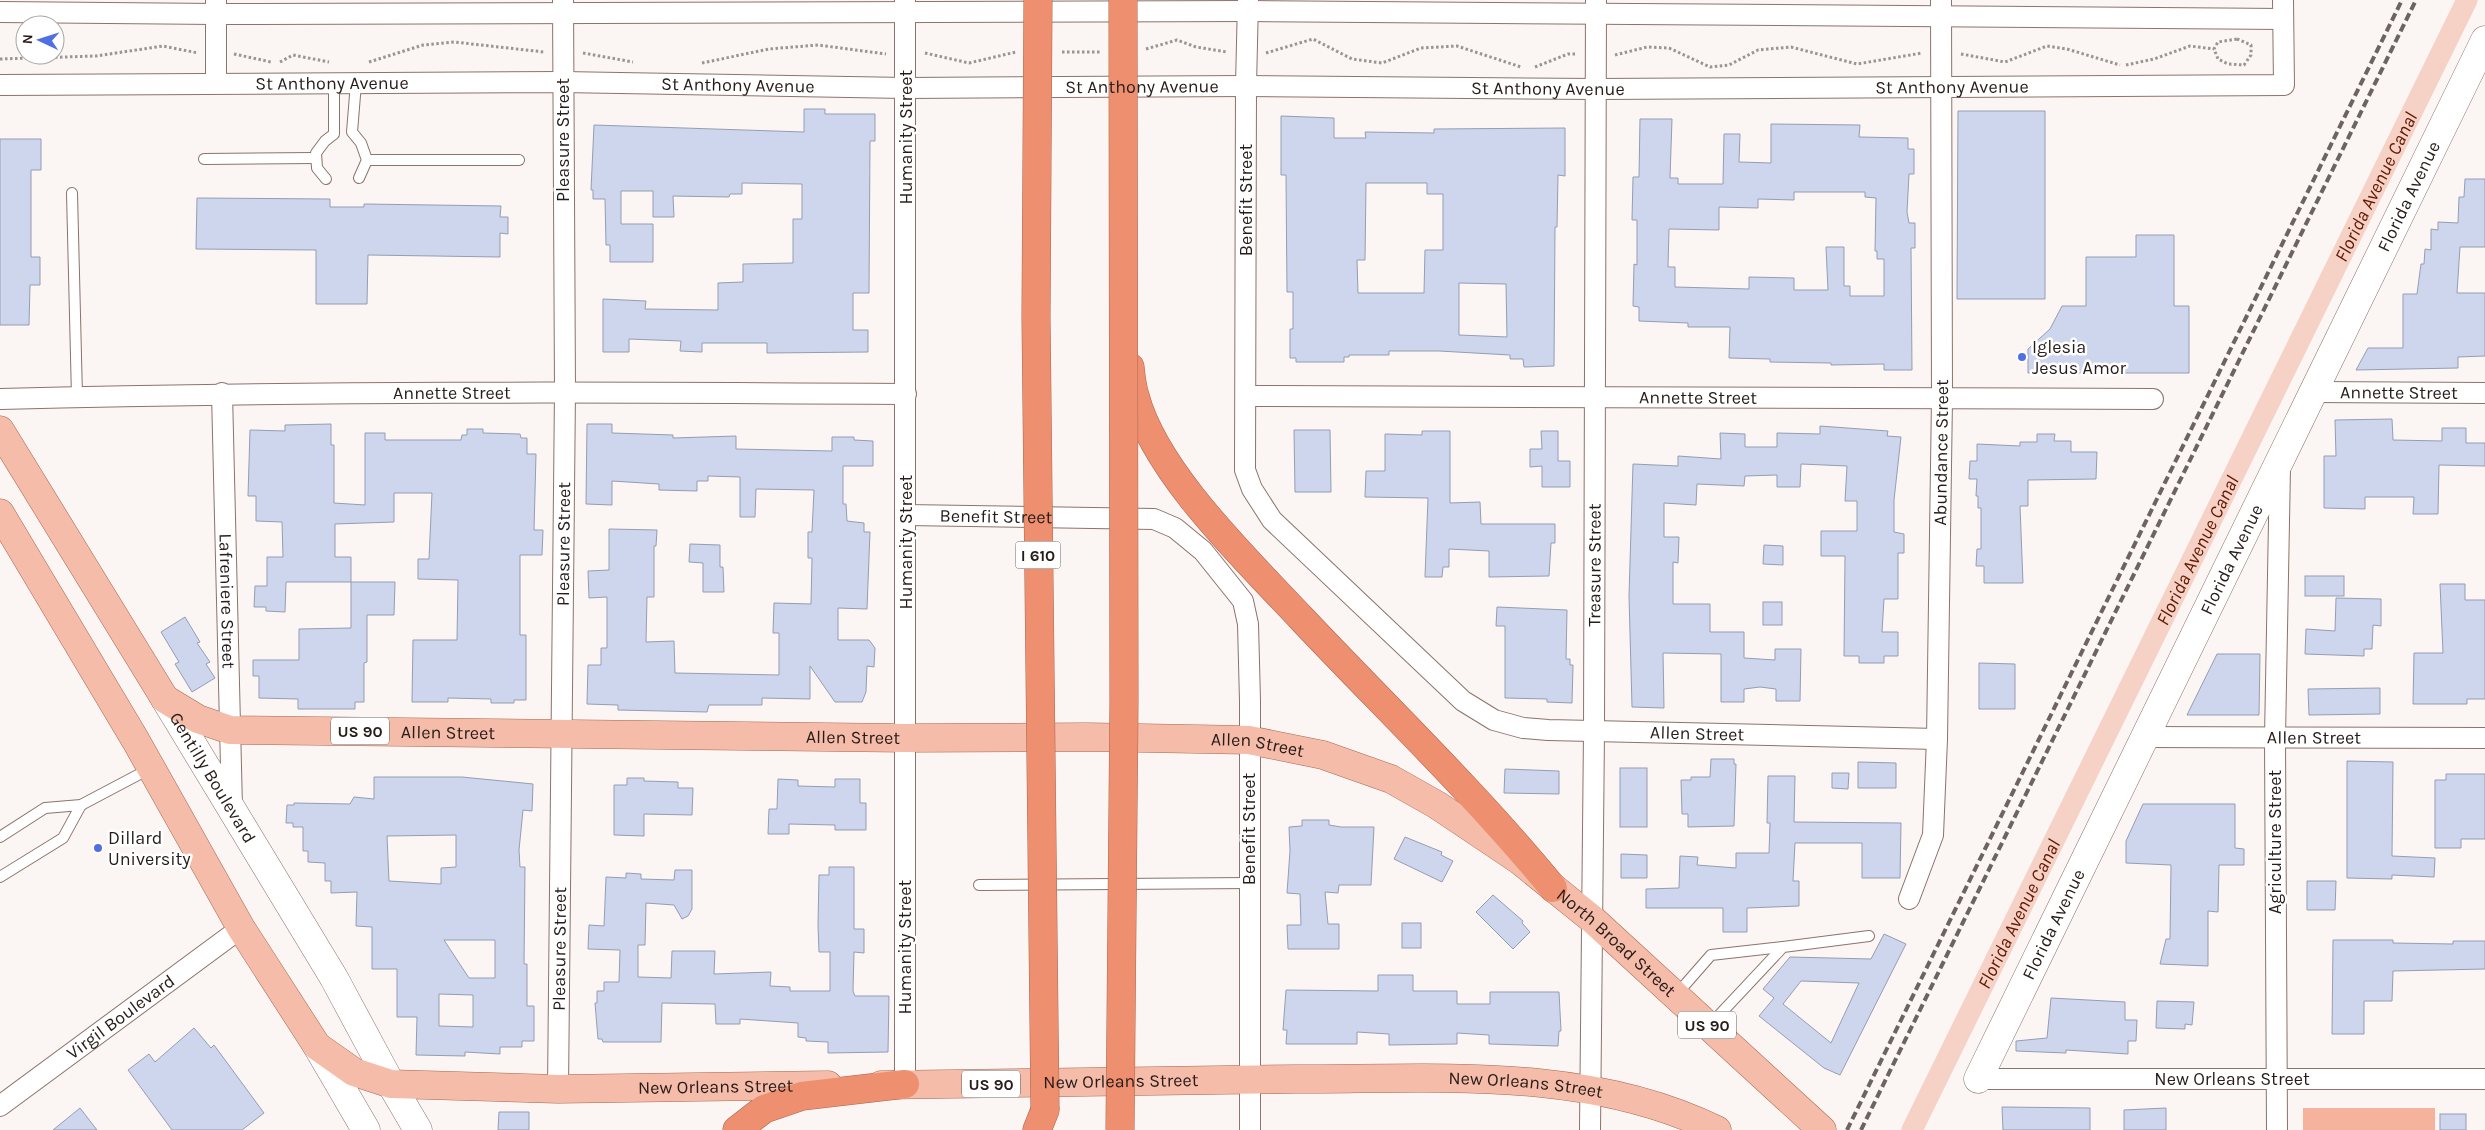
<svg xmlns="http://www.w3.org/2000/svg" width="2485" height="1130" font-family="Karla,sans-serif">
<rect width="100%" height="100%" fill="#fbf5f3"/>
<!-- green -->
<rect fill="#f5b39e" x="2303" y="1108" width="132" height="22"/>
<g fill="none" stroke-linecap="round" stroke-linejoin="round">
<!-- canal -->
<path stroke="#f5d1c6" stroke-width="21" id="s1" d="M1912 1130 2467 0"/>
</g>
<!-- building -->
<g fill="#cdd6ed" stroke="#959db3" fill-rule="evenodd">
<polygon points="804,109 825,109 825,114 875,114 875,141 870,141 869,293 853,293 853,330 868,330 868,352 767,353 767,343 702,343 702,352 680,351 681,341 629,339 629,352 603,352 603,299 646,301 645,309 718,310 718,283 743,282 743,264 793,263 793,219 802,219 802,184 742,183 742,194 730,194 729,197 673,196 674,217 653,217 653,191 621,191 621,224 653,224 653,262 610,262 610,245 606,245 605,199 593,199 593,190 591,190 594,125 804,132"/>
<polygon points="1958,111 2045,111 2045,299 1957,299"/>
<path d="M1281 116 1334 118V138H1366L1365 132 1434 133V129L1565 128V176L1558 175 1557 227H1555L1554 366 1524 367 1523 359H1510V355L1439 351H1389V355H1349V357H1344V362H1296V358H1290V329H1293V292H1287L1286 175H1281ZM1366 183H1427V194H1443V250H1425L1424 293H1358L1357 260H1365ZM1459 283 1506 284 1507 337 1459 335Z"/>
<path d="M1640 119H1672L1670 178H1678V184H1723L1724 134H1740L1739 162 1771 163V124L1860 125 1859 137 1908 138V149H1914V174H1909L1907 212 1909 223H1915V248H1911L1912 370H1884V364L1831 365V363L1770 362V359L1729 358 1730 327H1688V323L1639 321V307L1633 306 1634 264 1637 265V220H1632L1633 177H1639ZM1794 192H1865V197L1876 198 1875 251H1877V259H1884V296H1850V286H1844V247H1826L1828 290H1794V278L1749 277V289L1675 287V267H1668L1669 229 1719 230V207L1758 208V199L1794 200Z"/>
<polygon points="0,139 41,139 41,170 31,170 31,257 40,257 40,285 30,285 29,325 0,325"/>
<polygon points="2465,179 2485,179 2485,247 2460,247 2457,293 2485,293 2485,356 2458,357 2458,368 2356,370 2368,348 2403,348 2403,294 2417,294 2421,264 2424,264 2425,249 2431,250 2431,229 2438,230 2438,222 2458,223 2459,197 2464,197"/>
<polygon points="197,198 330,199 330,207 364,207 364,204 501,206 500,217 508,217 508,234 500,233 500,257 368,255 367,304 316,304 316,250 196,249"/>
<polygon points="2136,235 2174,235 2174,306 2189,306 2189,373 2028,373 2028,349 2050,329 2062,306 2086,306 2086,257 2136,257"/>
<polygon points="2392,419 2393,440 2442,441 2442,428 2466,428 2466,443 2485,443 2485,466 2439,465 2438,514 2413,514 2414,497 2365,497 2365,509 2324,508 2324,456 2336,456 2335,420"/>
<polygon points="331,424 331,445 334,445 334,503 365,505 365,433 385,433 385,440 461,440 462,435 467,435 467,429 483,429 483,433 520,434 521,438 527,438 527,454 536,454 534,530 543,530 542,555 520,555 520,635 526,635 526,700 514,700 514,703 491,703 491,699 448,698 448,702 412,702 413,640 457,640 458,580 418,579 418,559 429,559 432,493 394,493 394,522 335,524 335,557 351,557 351,582 395,582 394,615 367,615 367,662 364,663 364,702 355,702 355,709 298,709 298,699 259,698 259,676 253,676 253,660 299,660 299,629 351,628 351,582 286,582 285,612 266,611 266,607 254,607 255,586 267,586 267,557 283,557 282,522 256,521 256,496 248,496 250,430 285,431 285,425"/>
<polygon points="587,424 612,424 612,433 673,435 673,438 736,436 736,449 832,451 832,437 854,437 854,440 873,441 873,466 843,466 843,504 846,504 847,521 864,523 864,532 870,532 867,609 838,608 838,640 869,640 875,648 874,667 867,666 866,692 862,702 835,702 810,666 810,699 762,698 762,705 709,705 707,712 618,710 618,705 587,704 588,665 601,665 601,648 607,648 607,597 589,598 588,571 609,570 609,529 657,530 656,546 654,546 654,597 647,597 646,642 674,641 675,673 779,675 779,633 773,633 774,603 811,604 812,558 808,558 808,532 812,532 814,490 756,489 755,517 740,517 740,477 708,476 708,481 697,481 697,491 659,490 659,484 612,481 612,505 586,504"/>
<polygon points="1820,426 1888,431 1887,436 1901,437 1894,500 1894,532 1904,534 1904,553 1898,553 1898,599 1884,599 1882,632 1898,632 1898,656 1884,656 1884,663 1859,663 1859,656 1844,656 1845,556 1821,556 1821,531 1857,531 1857,501 1845,501 1847,466 1801,464 1800,487 1777,487 1777,475 1745,476 1744,486 1697,484 1696,505 1664,503 1664,537 1679,537 1678,563 1673,562 1673,604 1710,604 1710,632 1744,632 1744,658 1775,660 1775,649 1801,649 1800,701 1776,701 1776,689 1760,687 1744,689 1744,702 1721,702 1721,654 1663,653 1664,708 1632,707 1629,596 1633,464 1678,466 1678,456 1721,459 1720,433 1745,434 1745,447 1777,447 1777,433 1820,434"/>
<polygon points="1294,430 1330,430 1331,492 1295,492"/>
<polygon points="1422,431 1450,431 1450,503 1480,502 1481,524 1555,524 1555,543 1551,543 1549,576 1489,577 1489,551 1449,549 1449,567 1443,567 1442,577 1425,577 1428,498 1365,497 1366,471 1385,471 1385,434 1422,435"/>
<polygon points="1541,431 1558,431 1558,461 1570,461 1570,487 1542,487 1542,466 1530,467 1530,449 1542,449"/>
<polygon points="2037,434 2055,434 2054,441 2071,441 2071,452 2097,452 2096,479 2028,480 2028,506 2020,506 2023,583 1984,583 1984,566 1976,566 1977,549 1981,549 1981,508 1978,508 1978,496 1976,496 1977,479 1969,479 1970,461 1977,461 1977,444 2020,446 2020,442 2037,442"/>
<polygon points="690,544 720,545 720,567 723,567 724,592 703,592 703,563 689,562"/>
<polygon points="1764,545 1783,546 1783,565 1763,564"/>
<rect x="2305" y="576" width="39" height="20"/>
<polygon points="2440,584 2465,584 2465,600 2485,600 2485,699 2467,699 2467,704 2413,704 2414,653 2443,653"/>
<polygon points="2336,598 2381,599 2381,626 2373,625 2372,649 2364,649 2364,656 2305,654 2306,629 2335,631"/>
<rect x="1763" y="602" width="19" height="23"/>
<polygon points="1497,607 1567,610 1566,659 1570,659 1570,665 1573,665 1572,703 1547,702 1547,699 1505,698 1505,626 1496,626"/>
<polygon points="185,617 200,642 197,643 210,662 206,664 215,678 192,692 175,664 179,662 161,632"/>
<polygon points="2217,654 2260,654 2259,715 2187,715"/>
<polygon points="1979,663 2015,664 2015,709 1979,709"/>
<polygon points="2380,688 2380,714 2309,715 2308,689"/>
<polygon points="1711,759 1734,759 1734,764 1736,764 1734,826 1688,827 1688,814 1682,814 1681,780 1691,780 1691,777 1710,777"/>
<polygon points="2347,761 2393,762 2392,856 2435,858 2434,877 2392,875 2392,879 2347,878"/>
<polygon points="1858,762 1896,763 1896,788 1858,788"/>
<rect x="1620" y="768" width="27" height="59"/>
<polygon points="1505,769 1559,771 1559,794 1504,793"/>
<polygon points="1832,773 1849,773 1848,789 1832,788"/>
<polygon points="2446,774 2485,774 2485,839 2461,839 2461,848 2435,848 2435,780 2446,780"/>
<polygon points="1768,776 1795,776 1794,822 1901,823 1900,878 1862,878 1862,843 1795,843 1793,881 1799,881 1799,906 1747,908 1747,932 1723,932 1723,908 1646,908 1646,889 1679,888 1680,856 1698,857 1697,865 1736,868 1736,853 1769,853 1770,823 1767,823"/>
<path d="M374 777H462L533 784 532 811 523 810 519 850 520 867H525L524 964H527V1006H534V1041H522V1047H500V1054L465 1052V1056L416 1055 417 1017H397V969H372V927L356 926 357 892 331 893V881H325V863L308 862V851H303V827H293V823H286L287 805H294V803L350 804 354 797 374 799ZM456 835V867L441 868V884L389 881 387 836ZM444 940H495V978H469ZM439 994 473 995V1027L439 1026Z"/>
<polygon points="627,778 644,778 644,781 678,782 678,788 693,788 692,815 644,814 644,836 614,835 614,785 627,785"/>
<polygon points="778,779 798,780 798,786 835,787 835,779 860,779 860,803 866,803 866,830 835,830 835,825 789,824 789,834 768,834 769,809 777,809"/>
<polygon points="2143,804 2235,804 2235,848 2244,849 2244,865 2219,865 2218,912 2208,911 2208,966 2160,964 2166,939 2170,939 2171,865 2126,863 2126,841"/>
<polygon points="1302,820 1329,820 1329,825 1341,827 1374,827 1371,885 1339,885 1338,893 1325,892 1328,924 1339,924 1339,949 1288,949 1287,925 1301,925 1300,894 1287,893 1290,851 1289,827 1302,826"/>
<polygon points="1405,837 1442,852 1441,855 1453,861 1442,882 1394,859"/>
<polygon points="1621,854 1647,855 1647,878 1621,878"/>
<polygon points="829,867 854,867 854,929 864,929 864,953 854,952 853,991 855,996 889,996 888,1052 828,1053 828,1042 806,1041 806,1038 798,1037 798,1023 740,1019 740,1024 716,1024 715,1004 662,1003 661,1042 603,1042 602,1039 598,1039 595,1003 597,1003 597,991 604,991 604,982 619,982 620,950 588,949 589,925 604,926 606,877 626,878 626,873 641,874 641,879 674,880 675,870 692,870 692,909 688,916 682,919 674,905 646,903 645,945 638,945 638,977 671,978 672,951 715,951 714,974 771,972 770,986 790,987 790,991 830,991 830,952 819,952 818,925 819,875 829,875"/>
<polygon points="2307,881 2336,881 2335,910 2307,910"/>
<polygon points="1493,895 1523,921 1522,923 1530,932 1513,949 1476,912"/>
<rect x="1402" y="923" width="19" height="25"/>
<path d="M1884 934 1906 944 1840 1075 1824 1068 1759 1016 1774 998 1763 989 1790 957 1871 959ZM1801 981 1859 983 1831 1043 1783 1004Z"/>
<polygon points="2333,940 2393,940 2393,943 2453,944 2453,941 2485,941 2485,969 2393,971 2392,1001 2364,1001 2364,1034 2332,1034"/>
<polygon points="1378,975 1413,975 1413,991 1457,991 1457,1004 1490,1004 1490,992 1559,992 1561,1031 1559,1031 1558,1046 1489,1044 1489,1035 1457,1033 1457,1044 1389,1045 1389,1034 1357,1032 1357,1044 1286,1044 1287,1030 1283,1030 1286,990 1378,991"/>
<polygon points="2051,998 2125,1002 2125,1020 2137,1020 2136,1041 2128,1041 2128,1054 2066,1050 2066,1053 2016,1051 2016,1041 2047,1038"/>
<polygon points="2157,1001 2194,1002 2192,1025 2185,1024 2185,1029 2156,1028"/>
<polygon points="194,1028 211,1048 214,1045 264,1113 242,1130 172,1130 128,1070 149,1054 155,1062"/>
<polygon points="2002,1107 2090,1108 2090,1130 2003,1130"/>
<polygon points="80,1108 97,1130 53,1130"/>
<polygon points="2166,1108 2166,1130 2124,1130 2124,1110"/>
<polygon points="499,1112 529,1112 529,1130 498,1130"/>
<rect x="2440" y="1114" width="26" height="16"/>
</g>
<g fill="none" stroke-linecap="round" stroke-linejoin="round">
<!-- lane casing -->
<g stroke="#8c736b" stroke-width="12">
<g id="lane">
<polyline points="356,83 352,132 361,143 367,160 359,178"/>
<polyline points="204,159 316,158"/>
<polyline points="367,160 519,160"/>
<polyline points="326,179 317,168 316,153 325,141 334,134 334,83"/>
<polyline points="72,193 77,397"/>
<polyline points="0,837 45,808 81,805 151,768"/>
<polyline points="0,877 63,838 81,805"/>
<polyline points="979,885 1250,883"/>
<polyline points="1676,995 1711,955 1783,947"/>
<polyline points="1709,1026 1783,947 1869,936"/>
</g>
</g>
<!-- street casing -->
<g stroke="#8c736b" stroke-width="22">
<g id="street">
<polyline points="216,0 216,83"/>
<path id="s2" d="M1248 0 1246 86 1245 470 1252 489 1272 520 1463 701 1494 720 1523 728 1548 730 1937 739"/>
<polyline points="0,12 216,14 1248,11 2283,19"/>
<path id="s3" d="M0 85 562 82 906 88 1246 86 1596 89 2284 85 2283 0"/>
<path id="s4" d="M2313 392 2485 393"/>
<path id="s5" d="M222 393 232 808"/>
<path id="s6" d="M1246 396 2153 399"/>
<path id="s7" d="M0 399C302 391 604 392 906 394"/>
<path id="s8" d="M906 515 1154 519 1175 528 1203 551 1243 601 1248 624 1250 701V1130"/>
<path id="s9" d="M2144 737 2485 738"/>
<path id="s10" d="M1909 899 1933 835 1937 739 1942 398 1941 0"/>
<path id="s11" d="M1978 1079H2485"/>
<polyline points="905,1084 905,0"/>
<path id="s12" d="M558 1089 565 391 563 0"/>
<path id="s13" d="M0 1106 241 928"/>
<path id="s14" d="M1590 1130 1594 732 1596 0"/>
<polyline points="2277,1130 2275,738 2280,467"/>
</g>
</g>
<!-- secondary casing -->
<g stroke="#8c736b" stroke-width="29">
<g id="secondary">
<path id="s15" d="M165 699 334 978 391 1084 418 1130"/>
<polyline points="317,1046 366,1130"/>
<path id="s16" d="M1978 1079 2485 40"/>
</g>
</g>
<!-- primary casing -->
<g stroke="#a86751" stroke-width="29">
<g id="primary">
<path id="s17" d="M0 430 165 699 198 719 230 730 906 738 1087 737 1249 740 1323 755 1391 779 1437 805 1519 860 1592 919 1822 1130"/>
<path id="s18" d="M0 513 136 741 241 928 317 1046 354 1072 391 1084 558 1089 828 1085"/>
<path id="s19" d="M881 1085C1019 1083 1157 1080 1296 1079 1436 1079 1587 1066 1717 1130"/>
</g>
</g>
<!-- highway casing -->
<g stroke="#a86751" stroke-width="29">
<g id="highway">
<path d="M1130 367C1131 376 1132 387 1135 396 1155 473 1248 561 1302 619 1386 708 1475 793 1553 888"/>
<polyline points="737,1130 764,1109 802,1096 905,1084"/>
<polyline points="1037,1130 1045,1110"/>
</g>
</g>
<!-- path -->
<g stroke="#9b9491" stroke-width="3" stroke-dasharray="2.5 2.5" stroke-linecap="butt">
<polygon points="2237,39 2251,45 2251,55 2244,65 2228,64 2218,59 2214,49 2218,42"/>
<polyline points="1146,49 1177,40 1196,47 1227,52"/>
<polyline points="1062,52 1100,52"/>
<polyline points="583,53 633,62"/>
<polyline points="925,53 969,63 1016,52"/>
<polyline points="1266,53 1313,39 1352,59 1382,63 1421,48 1457,46 1521,67"/>
<polyline points="234,54 271,62"/>
<polyline points="1961,54 2005,62 2047,46 2067,49 2120,65"/>
<polyline points="1615,55 1647,47 1669,48 1710,67 1729,65 1758,50 1791,47 1857,64 1922,53"/>
<polyline points="0,59 96,56 163,46 198,53"/>
<polyline points="280,62 293,55 329,62"/>
<polyline points="369,62 423,45 454,42 544,52"/>
<polyline points="702,63 769,49 818,45 886,54"/>
<polyline points="2126,65 2154,59 2190,46 2214,49"/>
<polyline points="1535,67 1568,54 1576,54"/>
</g>
<!-- lane -->
<use href="#lane" stroke="#fff" stroke-width="10"/>
<!-- street -->
<use href="#street" stroke="#fff" stroke-width="20"/>
<!-- secondary -->
<use href="#secondary" stroke="#fff" stroke-width="28"/>
<!-- primary -->
<use href="#primary" stroke="#f5bca9" stroke-width="28"/>
<!-- highway -->
<use href="#highway" stroke="#ee8f6f" stroke-width="28"/>
<!-- rail -->
<g stroke="#6d6462" stroke-width="4" stroke-dasharray="8 4" stroke-linecap="butt">
<polyline points="1847,1130 2402,0"/>
<polyline points="1861,1130 2416,0"/>
</g>
<!-- highway-bridge casing -->
<g stroke="#a86751" stroke-width="29" stroke-linecap="butt">
<g id="highway-bridge">
<polyline points="1038,0 1036,317 1045,1110"/>
<polyline points="1120,1130 1124,701 1123,0"/>
</g>
</g>
<!-- highway-bridge -->
<use href="#highway-bridge" stroke="#ee8f6f" stroke-width="28"/>
</g>
<!-- markers -->
<g fill="#4f70e4" stroke="#fff" stroke-width="2">
<circle cx="2022" cy="357" r="5"/>
<circle cx="98" cy="848" r="5"/>
</g>
<g text-anchor="middle" stroke-width="5" stroke-linejoin="round" paint-order="stroke">
<!-- shield labels -->
<g fill="#fff" stroke="#67605e" stroke-width="1">
<rect x="1015.5" y="541.5" width="45" height="27" rx="4"/>
<rect x="331" y="717.5" width="58" height="27" rx="4"/>
<rect x="1678" y="1011.5" width="58" height="27" rx="4"/>
<rect x="962" y="1070.5" width="58" height="27" rx="4"/>
</g>
<g font-size="16" font-weight="bold" fill="#261c19">
<text x="1038" y="561">I 610</text>
<text x="360" y="737">US 90</text>
<text x="1707" y="1031">US 90</text>
<text x="991" y="1090">US 90</text>
</g>
<!-- street labels -->
<g font-size="18" fill="#261c19" stroke="#fff">
<text dy="6" stroke="none"><textPath href="#s3" startOffset="332">St Anthony Avenue</textPath></text>
<text dy="6" stroke="none"><textPath href="#s3" startOffset="738">St Anthony Avenue</textPath></text>
<text dy="6" stroke="none"><textPath href="#s3" startOffset="1952">St Anthony Avenue</textPath></text>
<text dy="6" stroke="none"><textPath href="#s3" startOffset="1142">St Anthony Avenue</textPath></text>
<text dy="6" stroke="none"><textPath href="#s3" startOffset="1548">St Anthony Avenue</textPath></text>
<text transform="translate(906 137) rotate(-90)" y="6">Humanity Street</text>
<text transform="translate(563 140) rotate(-90)" y="6">Pleasure Street</text>
<text dy="6" stroke="none"><textPath href="#s16" startOffset="982">Florida Avenue</textPath></text>
<text transform="translate(1246 200) rotate(-90)" y="6">Benefit Street</text>
<text dy="6" stroke="none"><textPath href="#s7" startOffset="452">Annette Street</textPath></text>
<text dy="6" stroke="none"><textPath href="#s4" startOffset="86">Annette Street</textPath></text>
<text dy="6" stroke="none"><textPath href="#s6" startOffset="452">Annette Street</textPath></text>
<text dy="6" stroke="none"><textPath href="#s10" startOffset="451">Abundance Street</textPath></text>
<text dy="6" stroke="none"><textPath href="#s8" startOffset="90">Benefit Street</textPath></text>
<text transform="translate(906 542) rotate(-90)" y="6">Humanity Street</text>
<text dy="6" stroke="none"><textPath href="#s12" startOffset="545">Pleasure Street</textPath></text>
<text dy="6" stroke="none"><textPath href="#s16" startOffset="578">Florida Avenue</textPath></text>
<text dy="6" stroke="none"><textPath href="#s14" startOffset="565">Treasure Street</textPath></text>
<text dy="6" stroke="none"><textPath href="#s5" startOffset="208">Lafreniere Street</textPath></text>
<text dy="6" stroke="none"><textPath href="#s17" startOffset="606">Allen Street</textPath></text>
<text dy="6" stroke="none"><textPath href="#s2" startOffset="1031">Allen Street</textPath></text>
<text dy="6" stroke="none"><textPath href="#s17" startOffset="1011">Allen Street</textPath></text>
<text dy="6" stroke="none"><textPath href="#s9" startOffset="170">Allen Street</textPath></text>
<text dy="6" stroke="none"><textPath href="#s17" startOffset="1416">Allen Street</textPath></text>
<text dy="6" stroke="none"><textPath href="#s15" startOffset="92">Gentilly Boulevard</textPath></text>
<text transform="translate(1249 829) rotate(-90)" y="6">Benefit Street</text>
<text transform="translate(2275 842) rotate(-90)" y="6">Agriculture Street</text>
<text dy="6" stroke="none"><textPath href="#s16" startOffset="172">Florida Avenue</textPath></text>
<text dy="6" stroke="none"><textPath href="#s17" startOffset="1834">North Broad Street</textPath></text>
<text transform="translate(905 947) rotate(-90)" y="6">Humanity Street</text>
<text dy="6" stroke="none"><textPath href="#s12" startOffset="140">Pleasure Street</textPath></text>
<text dy="6" stroke="none"><textPath href="#s13" startOffset="150">Virgil Boulevard</textPath></text>
<text dy="6" stroke="none"><textPath href="#s11" startOffset="254">New Orleans Street</textPath></text>
<text dy="6" stroke="none"><textPath href="#s19" startOffset="240">New Orleans Street</textPath></text>
<text dy="6" stroke="none"><textPath href="#s18" startOffset="1029">New Orleans Street</textPath></text>
<text dy="6" stroke="none"><textPath href="#s19" startOffset="645">New Orleans Street</textPath></text>
</g>
<!-- poi labels -->
<g font-size="18" fill="#261c19" stroke="#fff" text-anchor="start">
<text x="2032" y="353">Iglesia<tspan x="2032" dy="21">Jesus Amor</tspan></text>
<text x="108" y="844">Dillard<tspan x="108" dy="21">University</tspan></text>
</g>
<!-- water labels -->
<g font-size="19" font-style="italic" fill="#611800" stroke="#fff">
<text dy="7" stroke="none"><textPath href="#s1" startOffset="1051">Florida Avenue Canal</textPath></text>
<text dy="7" stroke="none"><textPath href="#s1" startOffset="646">Florida Avenue Canal</textPath></text>
<text dy="7" stroke="none"><textPath href="#s1" startOffset="241">Florida Avenue Canal</textPath></text>
</g>
</g>
<!-- north arrow -->
<g transform="translate(40 40) rotate(274)"><circle r="24" fill="#ffffff" stroke="#a8a4a3"/>
<path d="M0-4L9 19L0 12L-9 19Z" fill="#4f70e4"/>
<text y="-8" font-size="14" font-weight="bold" text-anchor="middle" fill="#261c19">N</text>
</g>
</svg>
